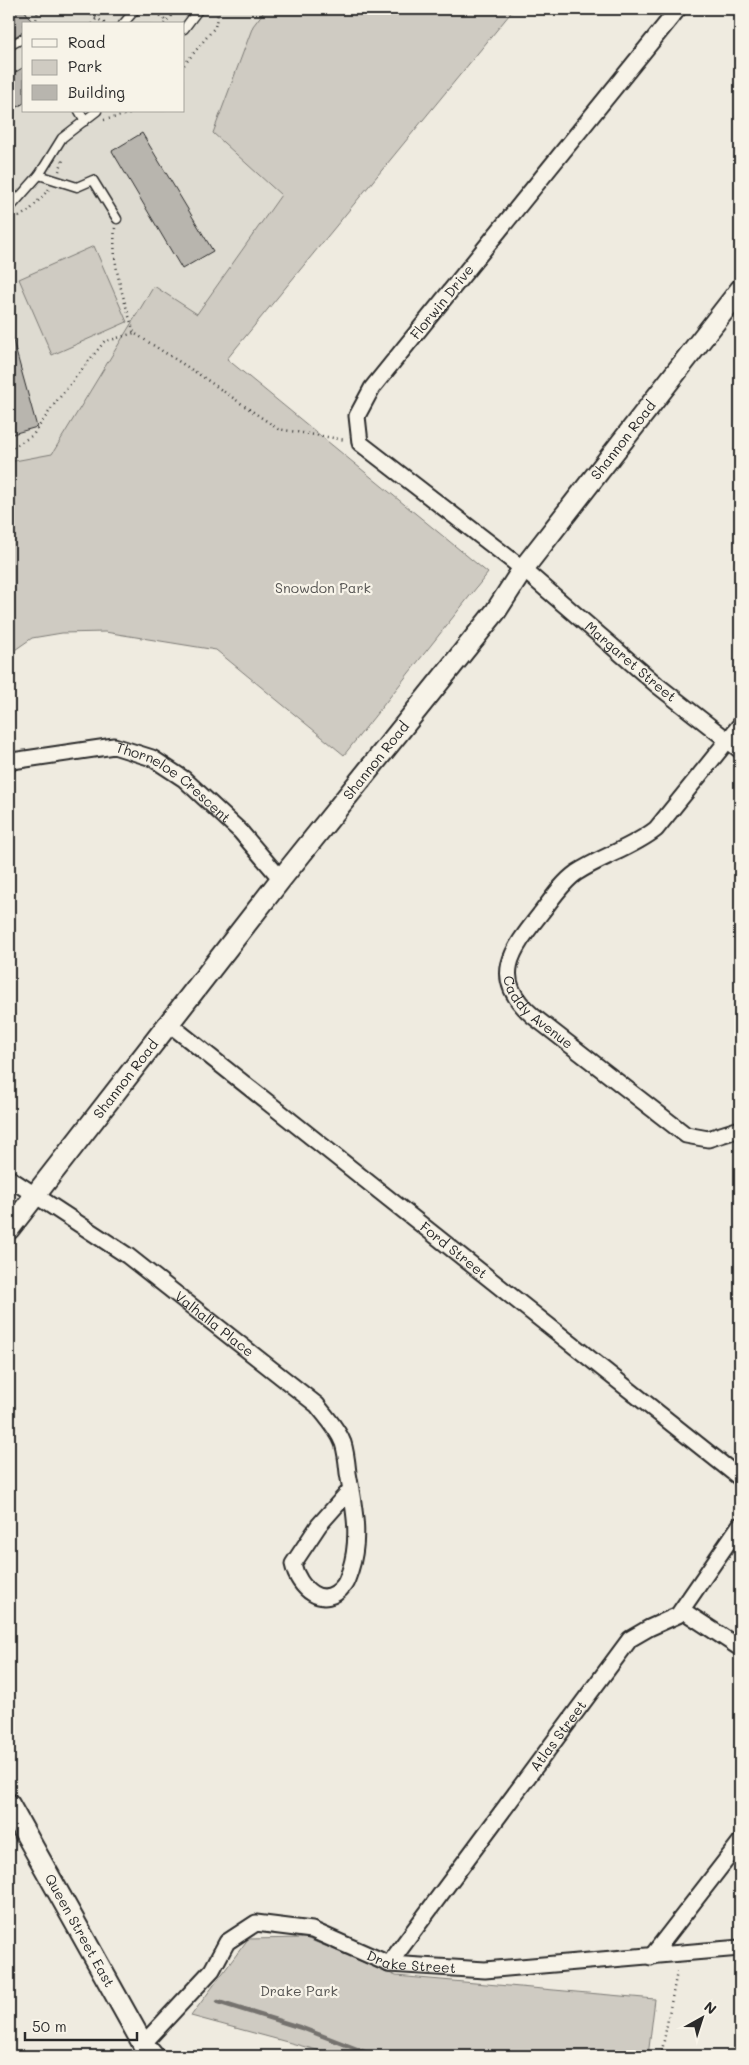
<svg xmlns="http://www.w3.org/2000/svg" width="749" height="2065" font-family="Mali,sans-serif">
<rect width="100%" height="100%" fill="#efebe0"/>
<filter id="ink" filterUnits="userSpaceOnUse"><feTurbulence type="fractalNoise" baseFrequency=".02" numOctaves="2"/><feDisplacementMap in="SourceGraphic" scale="10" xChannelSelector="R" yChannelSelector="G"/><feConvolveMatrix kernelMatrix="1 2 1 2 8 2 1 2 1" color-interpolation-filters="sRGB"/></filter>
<g filter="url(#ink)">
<!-- built -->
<path fill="#dedbd1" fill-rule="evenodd" d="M9 9H477L9 594ZM24 24H184V111H24Z"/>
<!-- green -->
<g fill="#cfcbc2" stroke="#7d7b76">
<polygon points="266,9 514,9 227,359 488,573 344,755 216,650 105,632 62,633 32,638 9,654 9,462 52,454 154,286 197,314 281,195 213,133 253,26"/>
<polygon points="94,246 127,322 52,355 19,279"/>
<polygon points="306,1938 396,1976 655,1999 648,2056 339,2056 191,2016 248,1939"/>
</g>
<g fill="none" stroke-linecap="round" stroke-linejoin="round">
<!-- stream -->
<polyline stroke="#74726e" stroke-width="4.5" points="218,2002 302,2028 375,2056"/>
</g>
<!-- building -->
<g fill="#b8b5ae" stroke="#2b2b2b">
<polygon points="9,9 24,9 33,24 24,24 24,31 15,37 9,27"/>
<polygon points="24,67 24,103 9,112 9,76"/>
<polygon points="142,133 213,251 182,269 112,151"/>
<polygon points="9,326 37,427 9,435"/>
</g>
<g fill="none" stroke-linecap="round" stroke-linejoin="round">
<!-- lane casing -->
<g stroke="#2b2b2b" stroke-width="11">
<g id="lane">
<polyline points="123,24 136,9"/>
<polyline points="184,29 199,9"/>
<polyline points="9,46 24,38"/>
<polyline points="79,111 85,121"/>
<polyline points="39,175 77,187 93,180 117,219"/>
<polyline points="9,209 39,175 62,138 97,111"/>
</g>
</g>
<!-- street casing -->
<g stroke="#2b2b2b" stroke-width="19">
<g id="street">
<path id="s1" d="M678 9 372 388 357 416 360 443 523 569 657 685 740 750"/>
<path id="s2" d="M740 725 656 829C632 848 602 856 576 873 562 883 552 899 541 913 512 950 489 978 533 1016L686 1135 708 1139 740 1129"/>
<path id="s3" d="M9 764 12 761 114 746 152 758 184 779 240 831 281 879"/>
<path id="s4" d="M168 1023 740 1478"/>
<path id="s5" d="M9 1178 128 1256 317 1405C326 1417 338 1429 343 1443 346 1452 347 1463 348 1473 354 1508 361 1537 350 1571 348 1576 347 1581 344 1585 324 1612 298 1588 293 1564L319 1525 351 1489"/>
<polyline points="682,1610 740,1648"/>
<polyline points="651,1957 740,1842"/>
<path id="s6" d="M389 1964 630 1639 649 1628 678 1615 740 1525"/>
<path id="s7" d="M143 2044 212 1970 227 1942 256 1923 312 1930 389 1964 485 1970 740 1948"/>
</g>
</g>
<!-- secondary casing -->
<g stroke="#2b2b2b" stroke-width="24">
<g id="secondary">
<path id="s8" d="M9 1229 281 879 496 611 523 569 740 290"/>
<path id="s9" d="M9 1804 143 2044 153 2056"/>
</g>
</g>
<!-- path -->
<g stroke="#2b2b2b" stroke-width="2.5" stroke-dasharray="1 4" stroke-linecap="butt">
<polyline points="87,9 85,11 106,24"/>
<polyline points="153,9 166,21"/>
<polyline points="35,24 38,12 37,9"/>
<polyline points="92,24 104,9"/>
<polyline points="164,24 177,9"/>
<polyline points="184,65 215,27 219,9"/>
<polyline points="104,120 129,114 132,111"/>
<polyline points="59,171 64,157"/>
<polyline points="19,217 30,210 49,189"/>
<path d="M115 228C111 265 124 298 134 333L197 373 278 429 346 440"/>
<polyline points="9,450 33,435 56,402 104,342 134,333"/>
<polyline points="661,2056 677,1972"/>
</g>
<!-- lane -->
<use href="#lane" stroke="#f7f3e8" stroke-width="8"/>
<!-- street -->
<use href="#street" stroke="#f7f3e8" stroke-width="15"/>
<!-- secondary -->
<use href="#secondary" stroke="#f7f3e8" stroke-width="20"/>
</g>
</g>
<g text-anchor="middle" stroke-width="4.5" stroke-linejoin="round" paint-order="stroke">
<!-- street labels -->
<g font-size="14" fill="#2b2b2b" stroke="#f7f3e8">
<text transform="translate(442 302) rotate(-51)" y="5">Florwin Drive</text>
<text dy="5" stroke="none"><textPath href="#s8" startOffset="1000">Shannon Road</textPath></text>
<text dy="5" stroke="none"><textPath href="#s1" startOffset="894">Margaret Street</textPath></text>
<text dy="5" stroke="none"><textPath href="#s8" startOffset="595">Shannon Road</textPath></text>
<text dy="5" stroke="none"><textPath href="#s3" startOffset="178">Thorneloe Crescent</textPath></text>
<text dy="5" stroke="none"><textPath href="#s2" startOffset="399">Caddy Avenue</textPath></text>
<text dy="5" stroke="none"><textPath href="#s8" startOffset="190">Shannon Road</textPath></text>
<text dy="5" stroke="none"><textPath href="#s4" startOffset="365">Ford Street</textPath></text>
<text dy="5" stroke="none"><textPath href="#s5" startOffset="252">Valhalla Place</textPath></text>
<text dy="5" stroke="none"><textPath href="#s6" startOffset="284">Atlas Street</textPath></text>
<text dy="5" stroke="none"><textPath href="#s9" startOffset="145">Queen Street East</textPath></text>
<text dy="5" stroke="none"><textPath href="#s7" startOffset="330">Drake Street</textPath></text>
</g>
<!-- park labels -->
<g font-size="14" fill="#545351" stroke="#f7f3e8">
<text x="323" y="593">Snowdon Park</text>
<text x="299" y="1996">Drake Park</text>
</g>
</g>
<!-- margin -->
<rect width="749" height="2065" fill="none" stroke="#f7f3e8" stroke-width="30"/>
<rect x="15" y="15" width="719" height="2035" fill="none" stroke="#2b2b2b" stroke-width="2" filter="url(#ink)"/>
<!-- legend -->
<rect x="22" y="22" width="162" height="90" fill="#f7f3e8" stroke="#a5a39c"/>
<rect x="32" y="39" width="25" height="8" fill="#f7f3e8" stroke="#a5a39c"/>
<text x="68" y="48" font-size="15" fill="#2b2b2b">Road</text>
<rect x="32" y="60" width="25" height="15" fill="#cfcbc2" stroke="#a5a39c"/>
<text x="68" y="72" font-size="15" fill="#2b2b2b">Park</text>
<rect x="32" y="85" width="25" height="15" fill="#b8b5ae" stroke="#a5a39c"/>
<text x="68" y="98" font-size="15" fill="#2b2b2b">Building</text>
<!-- north arrow -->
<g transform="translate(702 2018) rotate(39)" stroke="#f7f3e8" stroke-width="4" paint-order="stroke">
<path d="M0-4L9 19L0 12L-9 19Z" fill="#2b2b2b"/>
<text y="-8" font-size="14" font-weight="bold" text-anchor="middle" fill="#2b2b2b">N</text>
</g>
<!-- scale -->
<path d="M25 2032v8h112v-8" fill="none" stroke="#2b2b2b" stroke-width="2.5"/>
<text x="32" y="2032" font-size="15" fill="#2b2b2b" stroke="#f7f3e8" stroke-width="4" paint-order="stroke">50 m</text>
</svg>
